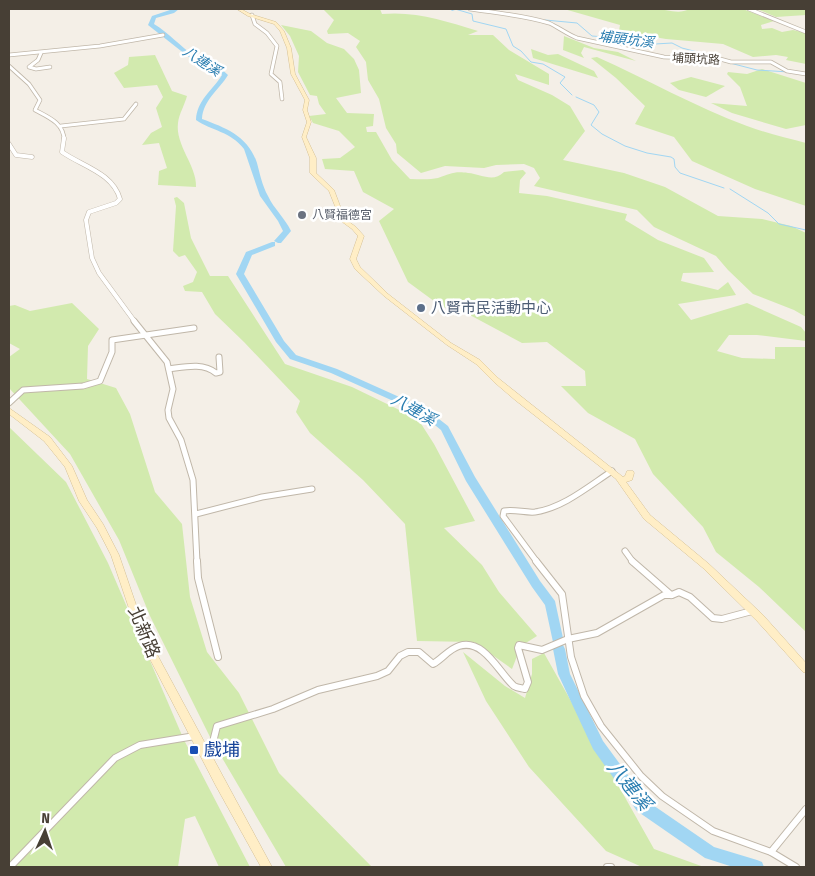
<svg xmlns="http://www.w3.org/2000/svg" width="815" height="876" font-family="'Fira Sans Condensed','Noto Sans TC',sans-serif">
<rect width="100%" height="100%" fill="#f4efe7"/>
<!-- green -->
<g fill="#d2eaae">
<path d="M323 9H380L382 14C417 11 445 21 478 31L468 35H493L509 50 549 74V85L515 74 518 80 552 95 570 106 585 131 563 160 624 173 665 187 718 216 762 219 791 226 806 233V317L794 310 753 294 728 270 716 256 654 227 637 210 534 186 540 178 534 168 524 164 496 165 484 168 445 166 421 173 397 153 396 144 386 128 379 99 368 80 366 62 356 47 360 41 348 33 328 34 327 31 334 20Z"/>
<path d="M564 9C594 9 625 7 655 9 666 9 679 15 689 9H743L774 21 761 25 762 29 772 28 782 32 793 30 806 33V64L786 60 788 57 776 55 753 57 723 44 666 39 619 31 620 25Z"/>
<polygon points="757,9 806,9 806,15 776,17"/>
<path d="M281 25 311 31 327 43 344 49 354 59 359 70 361 93 336 98 347 113 374 114 373 126 366 127 367 132H376L392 160 410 179C419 179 429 180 438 178 450 174 454 171 468 173 481 174 493 183 504 172L523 170 526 173 520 180 519 193 547 196 627 214 625 220 658 240 704 258 714 272 683 273 681 281 718 290 728 282 736 295 678 304 691 320 747 303 801 327 806 333V341L757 335H729L717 351 742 358 775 359V347H806V632L759 587 716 552 703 527 653 474 635 439 588 413 561 386H586L585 371 547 342 522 343 468 314 442 307 408 282 379 221 394 209 363 192 354 171 325 169 322 159 340 158 355 147 339 131 313 123 309 116 326 114 319 104 317 96 310 95 298 72 299 56 290 36Z"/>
<polygon points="564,36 594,48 618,52 636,61 584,47 581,53 584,58 563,50"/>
<polygon points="531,49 548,55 558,54 594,71 598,78 533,58"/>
<path d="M155 55 172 91 187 96C185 104 179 114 178 123 175 145 197 166 196 187L158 185 159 171 167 168 159 143 142 145 151 133 162 127 156 108 163 97 157 85 124 88 114 73 128 65 129 57Z"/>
<path d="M597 57C647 79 695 107 747 126 766 133 786 138 806 143V206L755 189 692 161 674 137 635 124 645 106 616 78 591 58Z"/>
<polygon points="762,69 806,83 806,125 786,129 732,113 711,103 747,106 740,87 727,74 728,72 747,74"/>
<polygon points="691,77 725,86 706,97 679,90 670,83"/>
<polygon points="177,197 184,203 191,238 210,276 228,276 285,364 352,387 418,419 434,444 475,521 444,528 482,565 499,592 537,636 521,646 512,669 474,642 417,641 405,524 363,480 310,433 296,412 300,401 244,342 215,314 202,292 185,291 183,286 193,282 197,272 185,255 179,257 173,251 176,206 174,198"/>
<polygon points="72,303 99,329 88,346 87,379 116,388 130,414 155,492 182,524 190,597 207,652 239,693 279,773 372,867 286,867 211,739 150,616 119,540 70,454 9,388 9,357 20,349 9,343 9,306 15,305 30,311"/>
<polygon points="9,427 66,482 108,563 184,740 250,867 219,867 195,816 185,819 178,867 9,867"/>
<polygon points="463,652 505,686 525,698 532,674 532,659 544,653 654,849 704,867 642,867 606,851 529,767 486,701"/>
</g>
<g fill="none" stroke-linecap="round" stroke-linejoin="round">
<!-- stream -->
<g stroke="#a1d6f3" stroke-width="1">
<polyline points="455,9 472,14 473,21 506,29 513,46 521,51 531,62 543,64 565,77 560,83 572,95"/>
<polyline points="545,20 577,23 592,36 631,39 655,44 672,43 682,48 717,57"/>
<polyline points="726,62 757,70 789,72"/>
<polyline points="576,97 594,105 599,112 591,125 602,134 625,146 647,153 671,157 674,159 675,167 680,173 724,188"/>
<polyline points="730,189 768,213 779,224 806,230"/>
</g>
<!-- river -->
<g fill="#a1d6f3" fill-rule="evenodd">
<path d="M173 9H179L174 13 156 18 154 24C169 33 180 46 194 56 205 64 219 65 228 75 219 90 203 100 202 119 226 128 248 136 257 163 260 174 262 185 268 196 274 209 285 218 291 231L281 243H278L274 241 283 231 278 221 260 196 244 149C230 131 212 131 196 120 197 100 212 91 222 75L213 69 190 58 148 25 152 16Z"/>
<polygon points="450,9 458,9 452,11"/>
<polygon points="272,242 275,242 275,246 252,255 244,274 284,341 296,355 337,369 426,409 448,426 475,477 540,581 555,601 563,638 561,642 557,643 553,642 545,605 532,587 466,481 441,430 420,413 331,373 290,359 276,342 236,274 246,252"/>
<polygon points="559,644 563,645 565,649 570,674 603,741 647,801 714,847 757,860 762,862 764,867 733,867 705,858 637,811 593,749 558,674 553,649 555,645"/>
</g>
<!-- street-far3 casing -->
<g stroke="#c0b7a9" stroke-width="4.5">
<g id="street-far3">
<path d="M470 9C496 13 523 15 549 23 558 27 567 34 577 38L664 57 720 59 731 62H771L787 71 806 74"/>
<polyline points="749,9 806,32"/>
<polyline points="252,15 255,24 267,33 277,46 271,74 280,82 282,99"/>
<polyline points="41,53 38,60 29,67 36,69 50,67"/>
<polyline points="9,55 100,46 163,35"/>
<path d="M9 66 29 84 40 100 35 110C48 117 64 123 64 140"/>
<polyline points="61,126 124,119 136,104"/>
</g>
</g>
<!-- street-far2 casing -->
<g stroke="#c0b7a9" stroke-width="5">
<g id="street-far2">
<path d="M64 138 62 152C82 166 113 173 120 199L116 203 89 212 86 220 92 258 99 273 135 322"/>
<polyline points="9,144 16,155 32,157"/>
</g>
</g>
<!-- street-far1 casing -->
<g stroke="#c0b7a9" stroke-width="7">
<g id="street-far1">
<polyline points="134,321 167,362 173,389 168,410 169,418 181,440 193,480 197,562"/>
<path d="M169 369C184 367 203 362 216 373L220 372 219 357"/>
<polyline points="9,403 23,390 83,386 100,381 112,352 112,340 194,328"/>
<polyline points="196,514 262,497 312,489"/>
<polyline points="625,551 633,562"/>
<path d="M537 562 503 516 504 511C515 509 525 513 535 512 563 508 589 486 612 471"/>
</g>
</g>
<!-- street casing -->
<g stroke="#c0b7a9" stroke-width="8">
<g id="street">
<polyline points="197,561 198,578 218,657"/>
<polyline points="536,561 562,594 571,657 584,696 601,726 641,776 662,796 713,831 771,852 796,867"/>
<polyline points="632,561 671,595"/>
<path d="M209 758 217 726 273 709 318 690 377 676 388 671 400 656 408 652H419L433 664C442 659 449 649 459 646 484 638 499 673 514 686 517 688 521 688 525 689L528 682 518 648 519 645 542 650 568 639 597 633 664 595H672L679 592 690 597 713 618 722 619 752 611"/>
<polyline points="771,852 806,809"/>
<polyline points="10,867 115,758 140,745 195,736"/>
<polyline points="607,867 611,867"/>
</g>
</g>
<!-- secondary casing -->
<g stroke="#d6c195" stroke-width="1">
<g id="secondary">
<polygon points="237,9 241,9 250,14 276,22 284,31 291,48 295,74 309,100 307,110 311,122 306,137 316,158 316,173 334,190 345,219 356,227 364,236 356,259 360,267 388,294 451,343 480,360 498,378 623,477 625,476 627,471 633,471 634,473 632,480 626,482 650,515 709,564 763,615 806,663 806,673 803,672 757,621 703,568 644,519 616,479 515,400 494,382 476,364 447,345 384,296 355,269 350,259 358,236 352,229 341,221 329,191 310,173 310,158 302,137 307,122 303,110 305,100 291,74 287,48 280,31 274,24 248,16"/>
<polygon points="9,408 50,437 72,466 87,500 103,524 119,555 146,634 272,867 261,867 216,786 139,638 111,555 97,528 79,501 65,467 44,441 9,414"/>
</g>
</g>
<!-- street-far3 -->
<use href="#street-far3" stroke="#fff" stroke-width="3"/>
<!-- street-far2 -->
<use href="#street-far2" stroke="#fff" stroke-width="4"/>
<!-- street-far1 -->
<use href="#street-far1" stroke="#fff" stroke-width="5"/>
<!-- street -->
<use href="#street" stroke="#fff" stroke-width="6"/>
<!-- secondary -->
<use href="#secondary" fill="#ffeec6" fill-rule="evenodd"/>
</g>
<!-- markers -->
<circle fill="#6b7280" stroke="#fff" stroke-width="2" cx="302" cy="215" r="5"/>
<circle fill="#5c6f8a" stroke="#fff" stroke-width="2" cx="421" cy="308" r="5"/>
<rect fill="#1a4fb4" stroke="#fff" stroke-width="2" x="189" y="745" width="10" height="10" rx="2.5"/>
<g text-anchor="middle" stroke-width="5" stroke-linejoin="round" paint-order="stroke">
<!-- far-street labels -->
<g font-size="12" fill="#473f35" stroke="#fff">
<text transform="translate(696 59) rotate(3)" y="4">埔頭坑路</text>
</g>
<!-- far-worship labels -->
<g font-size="12" fill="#5b616d" stroke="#fff" text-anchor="start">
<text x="312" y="219">八賢福德宮</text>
</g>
<!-- far-water labels -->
<g font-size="14" font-style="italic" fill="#297db0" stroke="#fff">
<text transform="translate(626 39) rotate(7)" y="5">埔頭坑溪</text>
<text transform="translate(202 61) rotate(33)" y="5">八連溪</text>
</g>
<!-- service labels -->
<g font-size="15" fill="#4e5e75" stroke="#fff" text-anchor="start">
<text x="431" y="313">八賢市民活動中心</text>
</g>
<!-- water labels -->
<g font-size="16" font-style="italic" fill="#297db0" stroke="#fff">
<text transform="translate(414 409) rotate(29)" y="6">八連溪</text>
</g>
<!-- near-street labels -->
<g font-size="18" fill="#473f35" stroke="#fff">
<text transform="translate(144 632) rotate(67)" y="6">北新路</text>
</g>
<!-- near-transit labels -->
<g font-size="18" fill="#164399" stroke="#fff" text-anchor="start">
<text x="204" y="756">戲埔</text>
</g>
<!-- near-water labels -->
<g font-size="19" font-style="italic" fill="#297db0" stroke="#fff">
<text transform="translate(630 785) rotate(51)" y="7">八連溪</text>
</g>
</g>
<!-- border -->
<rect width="815" height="876" fill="none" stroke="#473f35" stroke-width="20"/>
<!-- north arrow -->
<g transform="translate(45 831) rotate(3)" stroke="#ffffff" stroke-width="4" paint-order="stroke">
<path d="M0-4L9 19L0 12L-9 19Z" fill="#473f35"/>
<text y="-8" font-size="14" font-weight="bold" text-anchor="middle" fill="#473f35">N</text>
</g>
</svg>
